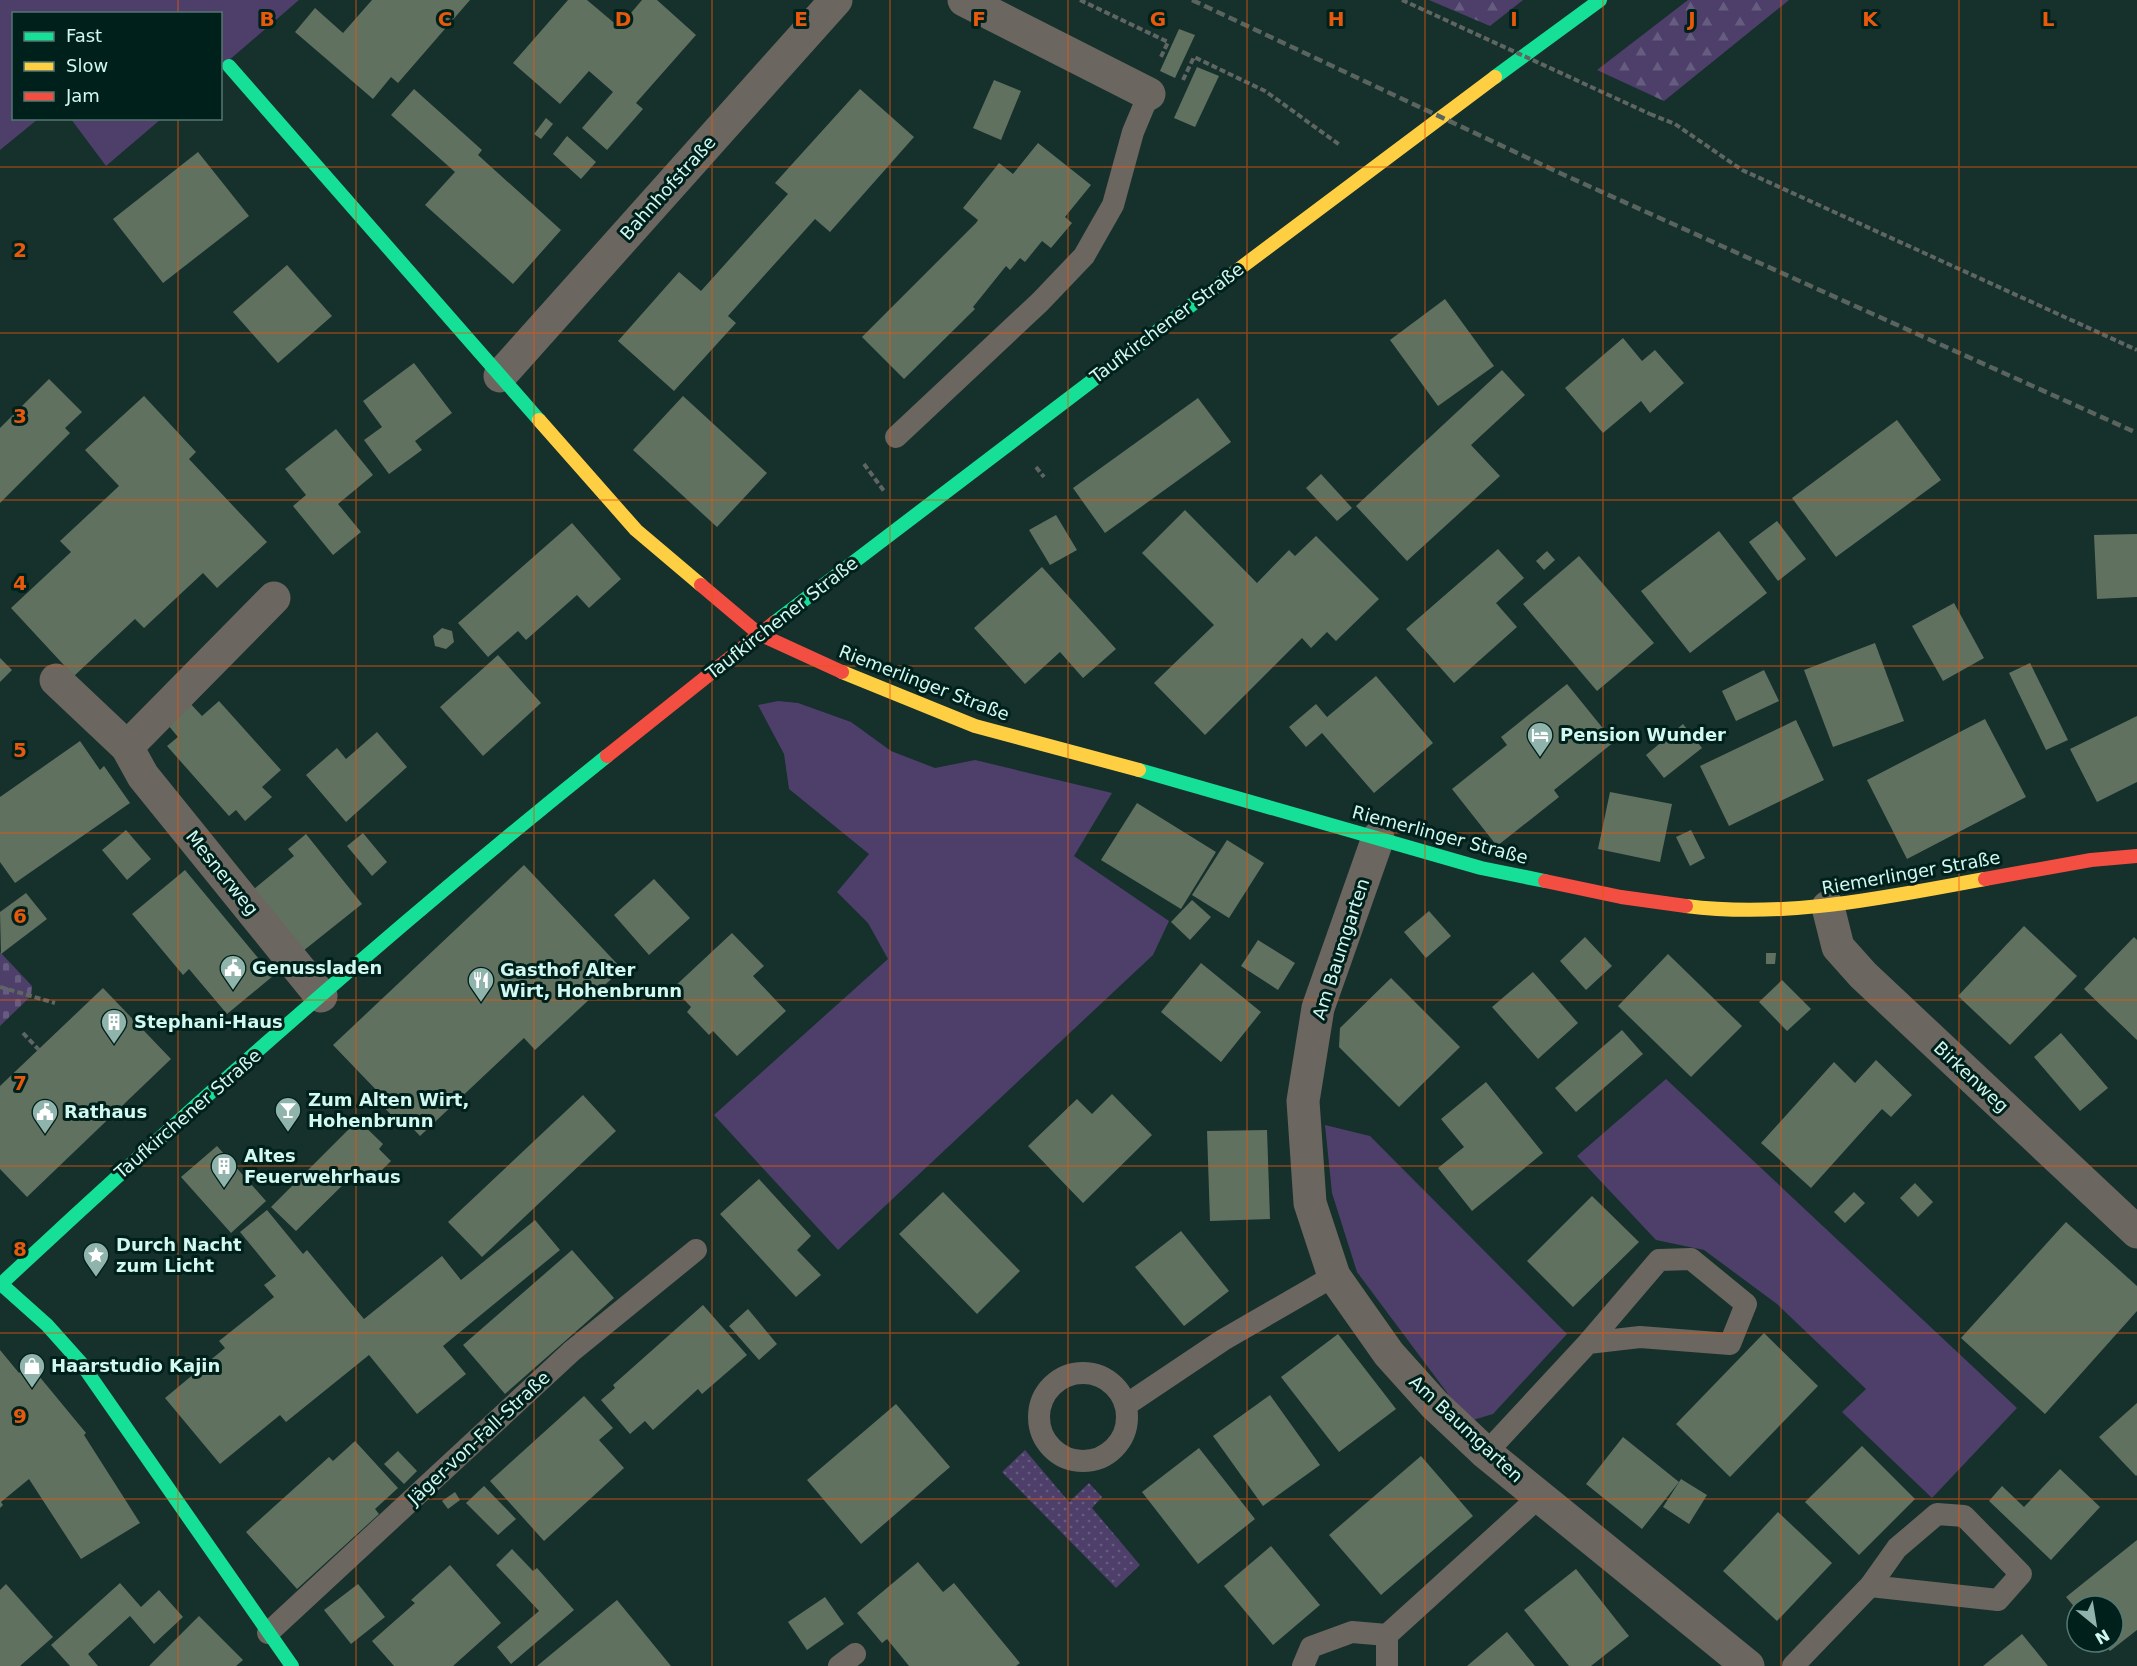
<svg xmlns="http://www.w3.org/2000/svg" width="2137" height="1666" font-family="'DejaVu Sans',sans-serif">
<defs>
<pattern id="forest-firs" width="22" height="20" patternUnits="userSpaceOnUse" patternTransform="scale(1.5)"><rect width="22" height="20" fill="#4d3f6a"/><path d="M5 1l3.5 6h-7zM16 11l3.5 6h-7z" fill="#665c80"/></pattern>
<pattern id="cemetery-stones" width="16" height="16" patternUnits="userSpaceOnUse" patternTransform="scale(1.5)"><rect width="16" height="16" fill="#4d3f6a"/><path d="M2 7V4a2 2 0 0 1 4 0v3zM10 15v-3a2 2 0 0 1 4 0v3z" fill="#665c80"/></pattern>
<pattern id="park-dots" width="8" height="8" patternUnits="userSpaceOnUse" patternTransform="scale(1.5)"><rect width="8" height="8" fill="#4d3f6a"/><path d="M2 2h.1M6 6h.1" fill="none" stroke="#665c80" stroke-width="1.8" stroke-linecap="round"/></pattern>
</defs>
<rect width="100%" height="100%" fill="#16302c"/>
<!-- green -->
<g fill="#4d3f6a">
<polygon points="0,0 299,0 221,67 220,14 14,14 14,118 38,119 0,150"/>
<polygon points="71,119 161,119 106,166"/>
<polygon points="778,701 798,703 851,722 891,751 935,768 975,760 1112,793 1074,856 1169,921 1153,955 838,1250 714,1115 888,959 868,923 837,892 869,854 789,789 784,754 758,705"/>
<polygon points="1666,1079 2017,1408 1932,1498 1842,1412 1866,1389 1777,1304 1704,1250 1656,1240 1577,1156"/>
<polygon points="1325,1125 1370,1136 1567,1334 1493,1414 1473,1420 1454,1402 1357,1272 1332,1193"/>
</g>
<!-- forest -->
<g fill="url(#forest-firs)">
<polygon points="1429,0 1523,0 1490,26"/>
<polygon points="1688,0 1789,0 1664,101 1597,70"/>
</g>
<!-- cemetery -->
<polygon fill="url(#cemetery-stones)" points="0,952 32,986 31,996 0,1026"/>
<!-- park -->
<polygon fill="url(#park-dots)" points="1025,1450 1069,1502 1089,1483 1102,1497 1092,1508 1140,1565 1116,1588 1002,1472"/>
<!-- building -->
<g fill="#617160">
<polygon points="372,0 470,0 398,83 391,77 373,99 295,32 315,8 343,33"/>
<polygon points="568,0 587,0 619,27 642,0 657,0 696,35 636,103 643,109 607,150 582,128 613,92 589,71 560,104 513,63"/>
<polygon points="1179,29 1195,35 1175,78 1160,71"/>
<polygon points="1197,67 1219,76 1195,127 1174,118"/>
<polygon points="994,80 1021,91 1001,140 973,128"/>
<polygon points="414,89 482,150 478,155 561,230 513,284 425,205 455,172 391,115"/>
<polygon points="860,89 914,137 830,232 815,219 728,316 736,323 674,391 618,341 679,272 701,291 788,194 775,183"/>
<polygon points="546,118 553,124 541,139 534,134"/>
<polygon points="567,136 596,162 581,179 553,154"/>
<polygon points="1038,143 1091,185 1065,217 1072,223 1051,248 1042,241 1025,262 1020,258 1010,270 1006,266 973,307 975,309 904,379 862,337 976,223 978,220 963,208 999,163 1013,174"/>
<polygon points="198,152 249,216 163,283 113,219"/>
<polygon points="287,265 332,316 278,363 233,312"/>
<polygon points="1445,299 1494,366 1438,406 1390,340"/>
<polygon points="1623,338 1642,361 1655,350 1684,383 1650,413 1641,401 1603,433 1565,388"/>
<polygon points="414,363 452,413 415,441 422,450 389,474 364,440 382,427 363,401"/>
<polygon points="1502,370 1525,395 1471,445 1500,476 1407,561 1356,506"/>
<polygon points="49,379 82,412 65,428 70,433 0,503 0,428"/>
<polygon points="144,396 196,452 189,459 267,542 217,588 203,573 144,628 135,619 74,676 11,608 71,552 60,541 119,486 85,450"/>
<polygon points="683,396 767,473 717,527 633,450"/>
<polygon points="1198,398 1231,442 1105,533 1073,488"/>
<polygon points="1897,420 1941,480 1836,557 1792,498"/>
<polygon points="336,429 373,475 338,504 361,532 333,555 293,506 306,495 285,469"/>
<polygon points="1321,474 1352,508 1337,521 1306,488"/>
<polygon points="1185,510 1257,583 1289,550 1295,556 1316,536 1379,599 1336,641 1327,632 1311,648 1302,638 1205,735 1154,683 1214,625 1142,553"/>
<polygon points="1056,515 1077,550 1050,565 1029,530"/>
<polygon points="1777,521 1806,559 1778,581 1749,542"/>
<polygon points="572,523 621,579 589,608 577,595 526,640 518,631 488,657 458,623"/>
<polygon points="1719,531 1767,593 1690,653 1641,591"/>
<polygon points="2137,534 2137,597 2097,599 2094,535"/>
<polygon points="1498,549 1524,578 1496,603 1517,627 1454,683 1406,629"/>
<polygon points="1547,551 1555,560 1544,570 1536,561"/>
<polygon points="1579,556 1654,643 1597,691 1523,604"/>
<polygon points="1042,567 1116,649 1083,678 1060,652 1025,684 974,628"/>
<polygon points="1954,603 1984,658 1943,681 1912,626"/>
<polygon points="442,628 452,631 454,642 446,649 435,646 433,636"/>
<polygon points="1875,643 1904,721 1833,747 1804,670"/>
<polygon points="498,655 541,703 483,756 440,707"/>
<polygon points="0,658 12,670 0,682"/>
<polygon points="2030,663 2068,740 2046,750 2009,673"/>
<polygon points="1764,670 1779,701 1736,721 1722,691"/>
<polygon points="1376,676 1433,743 1374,793 1322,733 1306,747 1289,727 1316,704 1327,717"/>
<polygon points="1567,684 1614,742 1554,790 1559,797 1497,846 1452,789 1507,745 1501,737"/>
<polygon points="187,700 202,716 219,701 281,770 262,787 272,797 245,821 236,810 229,816 167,746 178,737 168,725"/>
<polygon points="2137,716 2137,782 2097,802 2070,749"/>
<polygon points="1985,719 2026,797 1907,859 1867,780"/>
<polygon points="1796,720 1824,780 1729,826 1700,766"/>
<polygon points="1683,724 1702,748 1664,778 1646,755"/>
<polygon points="377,732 407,767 346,822 306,775 337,748 346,759"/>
<polygon points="80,741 100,770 104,766 130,803 15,883 0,862 0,797"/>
<polygon points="1610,792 1672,804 1660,862 1598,849"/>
<polygon points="1137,803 1216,852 1181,909 1101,860"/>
<polygon points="126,830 151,859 127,880 102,850"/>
<polygon points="1691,830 1705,858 1690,866 1676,837"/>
<polygon points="363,833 387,862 372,876 347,846"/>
<polygon points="306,834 362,904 303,951 254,889 294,856 288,849"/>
<polygon points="1227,840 1264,863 1229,918 1192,895"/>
<polygon points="524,865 622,969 535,1050 524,1038 420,1136 404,1119 399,1123 377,1100 382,1096 333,1045"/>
<polygon points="185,870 273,976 227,1014 189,969 183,975 132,914"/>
<polygon points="654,879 690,918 649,955 614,915"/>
<polygon points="26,893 47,919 1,954 0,912"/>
<polygon points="1192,900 1211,917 1190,940 1171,922"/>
<polygon points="1429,911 1451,936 1426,958 1404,932"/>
<polygon points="2024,926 2077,976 2010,1045 1958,996"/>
<polygon points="732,933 764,966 753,976 786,1011 737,1056 713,1031 709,1035 687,1012 691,1007 673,988"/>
<polygon points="1585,937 1612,966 1586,990 1560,961"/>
<polygon points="2134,937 2137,940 2137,1040 2084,989"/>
<polygon points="1258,940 1295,963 1278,990 1241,966"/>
<polygon points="1766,953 1776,953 1775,964 1766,964"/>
<polygon points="1668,954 1742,1026 1691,1077 1618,1006"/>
<polygon points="1201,963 1261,1012 1221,1062 1161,1012"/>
<polygon points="1533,972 1578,1023 1538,1059 1492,1007"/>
<polygon points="1391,978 1460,1047 1399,1107 1339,1047 1340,1028"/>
<polygon points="1782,980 1811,1009 1787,1031 1759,1002"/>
<polygon points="103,988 171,1059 27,1197 0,1169 0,1086"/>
<polygon points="1622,1030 1643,1054 1576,1112 1555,1088"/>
<polygon points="2061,1033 2108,1088 2080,1111 2034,1057"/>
<polygon points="1876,1060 1912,1095 1891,1117 1882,1109 1811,1188 1761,1143 1834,1062 1855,1083"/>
<polygon points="1486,1082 1543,1153 1472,1211 1438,1168 1464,1147 1441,1119"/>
<polygon points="1112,1094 1152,1135 1083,1203 1028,1146 1077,1099 1092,1114"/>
<polygon points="583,1095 616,1131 482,1257 448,1222"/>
<polygon points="358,1120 383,1144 379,1149 391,1161 367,1185 355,1173 296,1231 271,1207"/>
<polygon points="1267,1130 1270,1219 1210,1221 1207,1131"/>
<polygon points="217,1146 266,1201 231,1233 181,1177"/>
<polygon points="759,1179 811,1236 797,1250 821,1275 796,1297 720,1214"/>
<polygon points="1915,1183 1933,1202 1918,1217 1900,1198"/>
<polygon points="943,1192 1020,1271 977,1314 899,1234"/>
<polygon points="1854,1192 1865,1203 1845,1223 1834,1212"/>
<polygon points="1592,1196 1639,1242 1573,1307 1527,1261"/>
<polygon points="267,1210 303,1254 307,1250 364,1319 442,1256 461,1280 535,1220 560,1250 443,1346 466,1374 417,1414 369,1355 286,1422 280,1415 220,1464 165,1398 225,1348 219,1341 274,1297 264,1285 276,1276 240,1232"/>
<polygon points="2066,1222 2137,1286 2137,1311 2045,1414 1961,1338"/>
<polygon points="1181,1231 1229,1291 1184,1326 1135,1267"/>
<polygon points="572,1250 614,1298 505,1394 463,1345"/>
<polygon points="703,1305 747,1355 702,1394 698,1389 653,1430 645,1421 630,1434 601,1400 615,1388 613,1385"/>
<polygon points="748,1309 777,1344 759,1360 729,1326"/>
<polygon points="1764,1333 1818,1386 1730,1477 1676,1424"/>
<polygon points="1338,1334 1396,1409 1339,1452 1281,1377"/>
<polygon points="0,1350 19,1373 29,1364 86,1433 84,1435 140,1523 81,1559 29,1479 1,1502 3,1505 0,1508"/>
<polygon points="1270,1395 1320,1465 1263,1506 1213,1436"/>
<polygon points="584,1396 613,1428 599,1440 624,1468 544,1541 490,1481"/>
<polygon points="2137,1403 2137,1475 2136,1476 2099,1437"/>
<polygon points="896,1404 950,1467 861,1544 807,1480"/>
<polygon points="1623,1437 1679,1482 1642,1529 1586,1484"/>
<polygon points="355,1441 398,1488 375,1509 379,1514 297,1589 246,1532 329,1457 333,1461"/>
<polygon points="1862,1446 1915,1499 1859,1555 1805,1502"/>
<polygon points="1199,1448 1255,1519 1198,1564 1142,1492"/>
<polygon points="398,1451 417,1471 404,1484 384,1464"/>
<polygon points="1421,1456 1473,1516 1381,1595 1329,1535"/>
<polygon points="2060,1469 2100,1507 2051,1560 1989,1501 2002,1486 2024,1507"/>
<polygon points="1681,1479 1707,1495 1689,1524 1663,1507"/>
<polygon points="484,1486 516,1519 498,1535 466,1503"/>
<polygon points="455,1492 460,1500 448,1509 442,1501"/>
<polygon points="1778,1512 1832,1563 1777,1621 1723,1571"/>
<polygon points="2137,1540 2137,1630 2110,1651 2103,1642 2113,1642 2113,1606 2077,1606 2077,1610 2066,1597"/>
<polygon points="1271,1546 1320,1605 1273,1645 1224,1586"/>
<polygon points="512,1549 533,1571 537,1568 574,1610 511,1664 497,1647 539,1611 496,1565"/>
<polygon points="918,1562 943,1592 954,1583 1020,1663 1016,1666 909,1666 887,1639 882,1643 857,1613"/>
<polygon points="450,1565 501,1623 453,1666 394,1666 372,1641 415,1603 411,1600"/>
<polygon points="1576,1569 1629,1636 1591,1666 1569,1666 1524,1610"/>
<polygon points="120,1583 141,1607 159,1590 183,1617 154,1644 130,1616 88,1654 98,1666 70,1666 51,1645"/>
<polygon points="6,1584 53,1637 20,1666 0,1666 0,1590"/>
<polygon points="358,1584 385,1617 351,1644 324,1610"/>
<polygon points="825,1597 844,1624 807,1650 788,1622"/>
<polygon points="617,1600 671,1666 537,1666"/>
<polygon points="199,1616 243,1660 236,1666 149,1666"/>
<polygon points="1507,1632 1535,1666 1467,1666"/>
<polygon points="2022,1634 2048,1666 1983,1666"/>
</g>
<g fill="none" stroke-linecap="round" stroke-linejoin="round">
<!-- path -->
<g stroke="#5f6662" stroke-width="4" stroke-dasharray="6 3" stroke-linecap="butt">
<polyline points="1080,0 1168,42 1160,59"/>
<polyline points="1183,80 1194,57 1265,91 1340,145"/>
<polyline points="1650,114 1675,124 1742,170 2137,350"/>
<polyline points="864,464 884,491"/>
<polyline points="1036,467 1044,477"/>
<polyline points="0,987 55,1003"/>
<polyline points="23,1033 39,1050"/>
</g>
<!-- lane -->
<g stroke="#6b665f" stroke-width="22">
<polyline points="896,437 1040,302 1084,256 1113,205 1133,132 1149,94"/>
<circle cx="1083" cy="1417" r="44"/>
<polyline points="1126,1405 1223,1340 1334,1276"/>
<polyline points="1486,1453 1588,1343 1659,1260 1691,1259 1746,1304 1730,1344 1640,1337 1588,1343"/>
<polyline points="268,1633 572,1351 696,1250"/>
<polyline points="839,1666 855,1654"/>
<polyline points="1303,1666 1311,1647 1352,1632 1387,1635"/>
<polyline points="1387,1666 1387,1635 1540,1496"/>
<polyline points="1793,1666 1870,1586 1897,1548 1937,1514 1964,1516 2021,1574 1998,1600 1870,1586"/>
</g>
<!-- street -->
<g stroke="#6b665f" stroke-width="33">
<polyline points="964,0 1149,94"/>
<polyline points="500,376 836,0"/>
<polyline points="56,680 127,747 143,776 321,996"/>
<polyline points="127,747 274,598"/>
<polyline points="1378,838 1318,1008 1303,1101 1310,1203 1334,1276 1389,1354 1434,1404 1486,1453 1748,1666"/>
<polyline points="1828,907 1838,947 1863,975 2137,1232"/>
</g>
<!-- fast -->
<g stroke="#16e098" stroke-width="14">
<polyline points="229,66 539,420"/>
<polyline points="1495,77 1600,0"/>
<polyline points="775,622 1235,272"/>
<polyline points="1139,770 1481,868 1545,881"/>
<polyline points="0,1283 47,1325 81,1363 292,1666"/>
<path d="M0 1285C196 1102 397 924 607 756"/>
</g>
<!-- slow -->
<g stroke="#ffcf43" stroke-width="14">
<polyline points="1235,272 1495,77"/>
<polyline points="539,420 636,530 701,585"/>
<polyline points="842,672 975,726 1139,770"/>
<path d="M1686 906C1787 919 1886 897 1985 879"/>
</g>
<!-- jam -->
<g stroke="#f24e42" stroke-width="14">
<polyline points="701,585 759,634 842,672"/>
<polyline points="607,756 775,622"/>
<polyline points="1985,879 2091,860 2137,856"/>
<polyline points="1545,881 1621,897 1686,906"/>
</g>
<!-- rail -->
<polyline stroke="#5a645f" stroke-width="4.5" stroke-dasharray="9 4.5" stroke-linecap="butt" points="1192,0 1562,174 2137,433"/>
<!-- path-bridge -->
<polyline stroke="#5f6662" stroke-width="4" stroke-dasharray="6 3" stroke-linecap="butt" points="1402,0 1650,114"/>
</g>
<!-- grid -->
<path fill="none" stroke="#e8590c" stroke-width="1.5" stroke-opacity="0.55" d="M178 0V14M356 0V1666M534 0V1666M712 0V1666M890 0V1666M1068 0V1666M1247 0V1666M1425 0V1666M1603 0V1666M1781 0V1666M1959 0V1666M178 118V1666M0 167H2137M0 333H2137M0 500H2137M0 666H2137M0 833H2137M0 1000H2137M0 1166H2137M0 1333H2137M0 1499H2137"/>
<!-- icons -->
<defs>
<g id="hotel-pin" transform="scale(1.35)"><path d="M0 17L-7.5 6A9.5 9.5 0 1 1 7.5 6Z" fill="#90b3ac" stroke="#00201b"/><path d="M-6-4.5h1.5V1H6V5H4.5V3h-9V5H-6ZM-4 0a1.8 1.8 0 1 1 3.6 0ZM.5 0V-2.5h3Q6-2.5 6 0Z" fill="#fff"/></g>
<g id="civic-pin" transform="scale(1.35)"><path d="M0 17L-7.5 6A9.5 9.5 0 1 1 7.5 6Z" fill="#90b3ac" stroke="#00201b"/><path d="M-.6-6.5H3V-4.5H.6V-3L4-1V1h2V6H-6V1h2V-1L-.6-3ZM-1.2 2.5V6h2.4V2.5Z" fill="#fff"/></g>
<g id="restaurant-pin" transform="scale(1.35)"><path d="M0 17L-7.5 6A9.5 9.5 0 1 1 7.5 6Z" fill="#90b3ac" stroke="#00201b"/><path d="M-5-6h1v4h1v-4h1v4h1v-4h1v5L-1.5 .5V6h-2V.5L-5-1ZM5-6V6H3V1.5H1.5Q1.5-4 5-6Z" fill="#fff"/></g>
<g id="building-pin" transform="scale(1.35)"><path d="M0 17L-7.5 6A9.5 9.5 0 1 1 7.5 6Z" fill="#90b3ac" stroke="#00201b"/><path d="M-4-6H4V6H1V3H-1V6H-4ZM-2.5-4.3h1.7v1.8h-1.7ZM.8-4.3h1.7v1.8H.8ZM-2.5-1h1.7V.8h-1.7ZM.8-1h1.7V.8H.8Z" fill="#fff"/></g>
<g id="bar-pin" transform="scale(1.35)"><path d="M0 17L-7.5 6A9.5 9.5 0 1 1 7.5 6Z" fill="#90b3ac" stroke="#00201b"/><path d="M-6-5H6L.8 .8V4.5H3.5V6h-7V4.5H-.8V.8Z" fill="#fff"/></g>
<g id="sight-pin" transform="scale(1.35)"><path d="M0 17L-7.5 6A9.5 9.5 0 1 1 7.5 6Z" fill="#90b3ac" stroke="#00201b"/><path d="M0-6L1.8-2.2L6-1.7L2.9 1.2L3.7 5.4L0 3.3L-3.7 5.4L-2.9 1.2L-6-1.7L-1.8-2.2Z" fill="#fff"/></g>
<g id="shop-pin" transform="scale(1.35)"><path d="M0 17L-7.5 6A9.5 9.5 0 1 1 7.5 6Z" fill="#90b3ac" stroke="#00201b"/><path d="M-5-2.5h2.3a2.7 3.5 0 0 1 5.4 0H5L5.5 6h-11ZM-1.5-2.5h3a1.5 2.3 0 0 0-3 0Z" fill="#fff"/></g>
</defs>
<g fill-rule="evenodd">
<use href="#hotel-pin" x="1540" y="735"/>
<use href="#civic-pin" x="233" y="968"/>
<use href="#restaurant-pin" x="481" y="980"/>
<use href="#building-pin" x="114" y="1022"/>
<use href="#bar-pin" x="288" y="1110"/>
<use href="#civic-pin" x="45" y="1112"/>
<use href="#building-pin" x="224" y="1166"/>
<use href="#sight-pin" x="96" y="1255"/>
<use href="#shop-pin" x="32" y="1366"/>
</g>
<g text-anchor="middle" stroke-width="6" stroke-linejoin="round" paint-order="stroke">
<!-- street labels -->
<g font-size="18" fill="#d2f9f1" stroke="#00201b">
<text transform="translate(668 188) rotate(-48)" y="6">Bahnhofstraße</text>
<text transform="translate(1167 323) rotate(-37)" y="6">Taufkirchener Straße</text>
<text transform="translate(782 618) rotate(-38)" y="6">Taufkirchener Straße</text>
<text transform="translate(924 683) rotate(21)" y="6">Riemerlinger Straße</text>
<text transform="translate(1440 835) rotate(15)" y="6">Riemerlinger Straße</text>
<text transform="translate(222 873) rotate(51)" y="6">Mesnerweg</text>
<text transform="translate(1911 873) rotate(-10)" y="6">Riemerlinger Straße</text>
<text transform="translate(1341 949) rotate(-72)" y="6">Am Baumgarten</text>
<text transform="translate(1971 1077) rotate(43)" y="6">Birkenweg</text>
<text transform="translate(188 1114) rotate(-41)" y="6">Taufkirchener Straße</text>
<text transform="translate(1466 1429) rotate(43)" y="6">Am Baumgarten</text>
<text transform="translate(479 1438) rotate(-43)" y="6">Jäger-von-Fall-Straße</text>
</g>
<!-- poi labels -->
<g font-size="18" font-weight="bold" fill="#d2f9f1" stroke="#00201b" text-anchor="start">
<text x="1560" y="741">Pension Wunder</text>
<text x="252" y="974">Genussladen</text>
<text x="500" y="976">Gasthof Alter<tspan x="500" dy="21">Wirt, Hohenbrunn</tspan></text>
<text x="134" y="1028">Stephani-Haus</text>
<text x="308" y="1106">Zum Alten Wirt,<tspan x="308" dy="21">Hohenbrunn</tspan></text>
<text x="64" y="1118">Rathaus</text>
<text x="244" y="1162">Altes<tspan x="244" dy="21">Feuerwehrhaus</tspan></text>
<text x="116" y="1251">Durch Nacht<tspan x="116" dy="21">zum Licht</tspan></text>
<text x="51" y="1372">Haarstudio Kajin</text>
</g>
</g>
<g font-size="20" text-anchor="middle" font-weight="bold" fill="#e8590c" stroke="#00201b" stroke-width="6" stroke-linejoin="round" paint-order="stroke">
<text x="267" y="26">B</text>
<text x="445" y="26">C</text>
<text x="623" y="26">D</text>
<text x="801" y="26">E</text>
<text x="979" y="26">F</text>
<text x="1158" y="26">G</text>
<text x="1336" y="26">H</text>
<text x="1514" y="26">I</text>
<text x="1692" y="26">J</text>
<text x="1870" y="26">K</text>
<text x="2048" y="26">L</text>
<text x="20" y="257">2</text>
<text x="20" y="423">3</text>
<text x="20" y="590">4</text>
<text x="20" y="757">5</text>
<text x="20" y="923">6</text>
<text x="20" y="1090">7</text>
<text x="20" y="1256">8</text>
<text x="20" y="1423">9</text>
</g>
<!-- legend -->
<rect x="12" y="12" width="210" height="108" fill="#00201b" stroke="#547771" stroke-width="1.5"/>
<rect x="24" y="32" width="30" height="9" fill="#16e098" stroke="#547771" stroke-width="1.5"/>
<text x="66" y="42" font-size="18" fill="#d2f9f1">Fast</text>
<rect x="24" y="62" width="30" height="9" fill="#ffcf43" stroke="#547771" stroke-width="1.5"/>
<text x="66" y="72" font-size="18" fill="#d2f9f1">Slow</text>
<rect x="24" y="92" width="30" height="9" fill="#f24e42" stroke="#547771" stroke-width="1.5"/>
<text x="66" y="102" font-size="18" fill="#d2f9f1">Jam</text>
<!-- north arrow -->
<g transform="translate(2095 1624) rotate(150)"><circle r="28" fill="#00201b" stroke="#547771" stroke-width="1.5"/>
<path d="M0-4.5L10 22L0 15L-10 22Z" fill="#90b3ac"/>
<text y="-9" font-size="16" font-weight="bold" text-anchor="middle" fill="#d2f9f1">N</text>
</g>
</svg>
